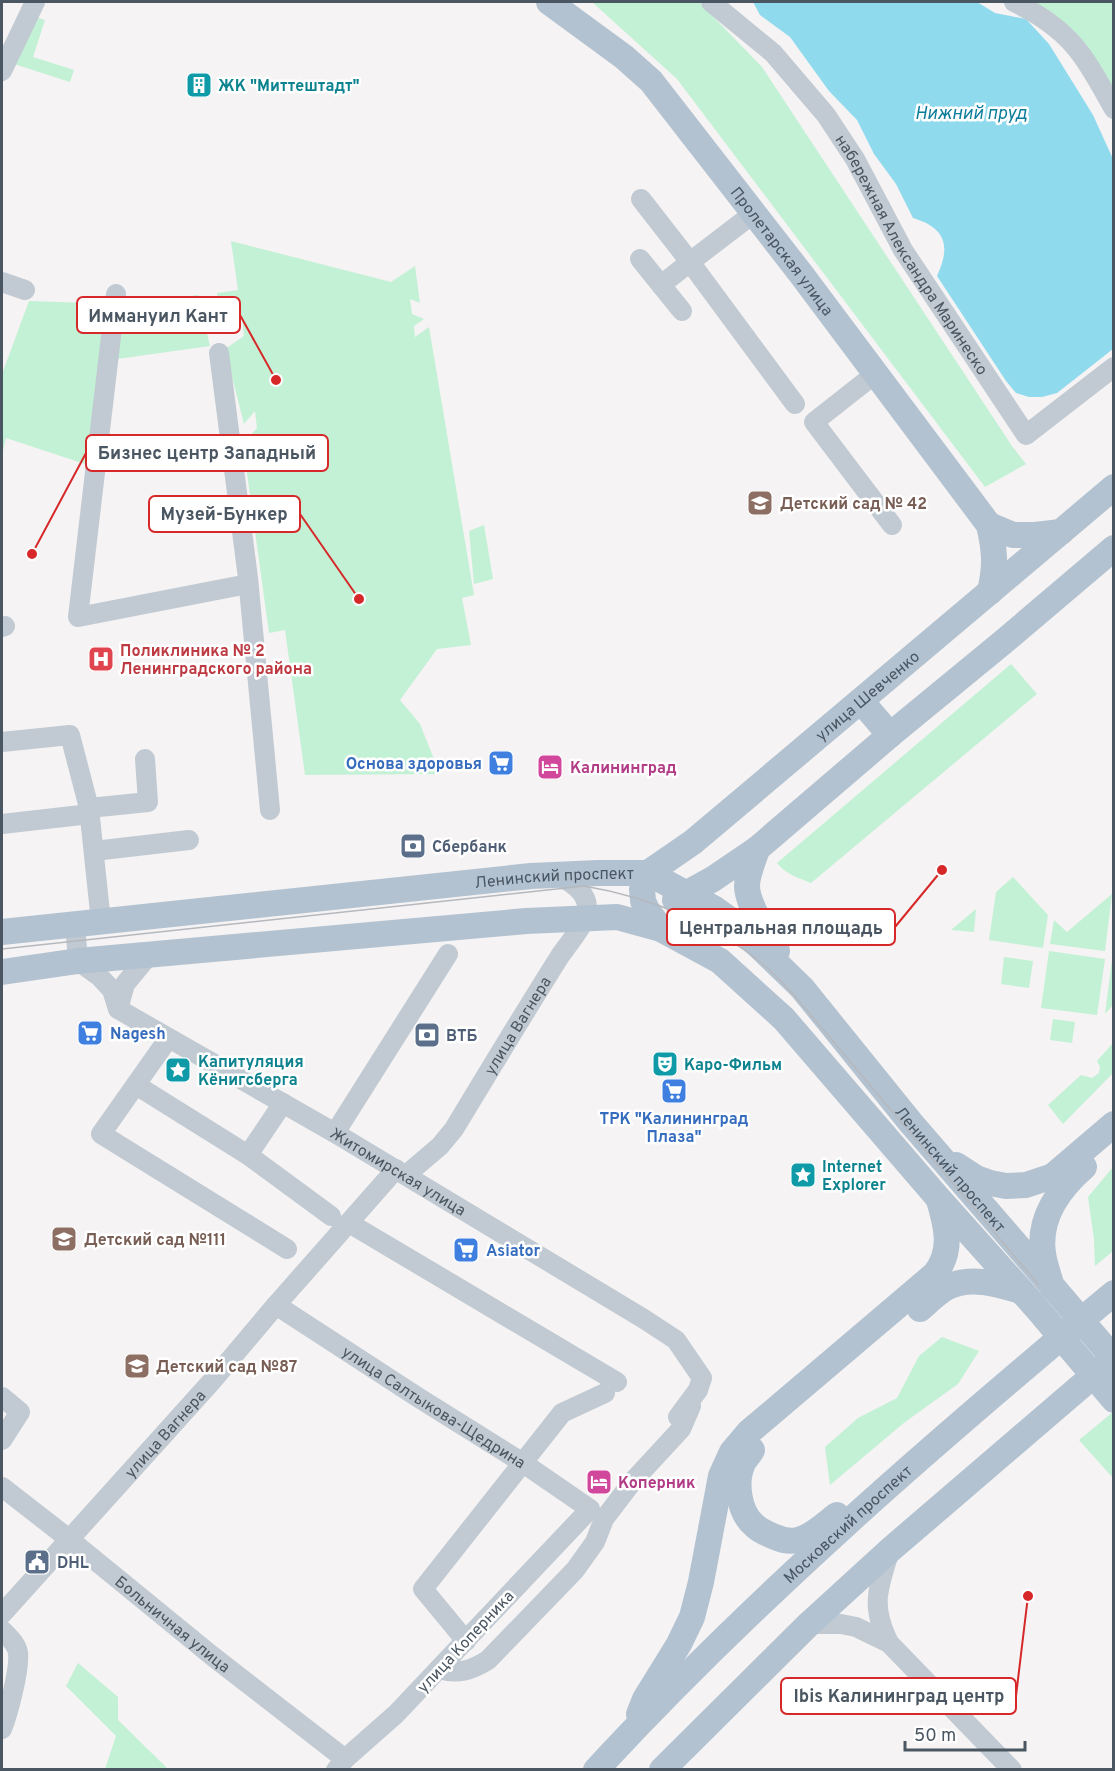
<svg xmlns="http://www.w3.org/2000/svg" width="1115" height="1771" font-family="Overpass,sans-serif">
<rect width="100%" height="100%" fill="#f5f3f3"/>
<!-- green -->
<g fill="#c3f1d5">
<polygon points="592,2 699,2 762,67 1012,446 1026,464 985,487 677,79"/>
<polygon points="1002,2 1113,2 1113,122 1079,58 1033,18"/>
<polygon points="35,17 45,20 33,57 74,70 70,82 14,64"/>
<polygon points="231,241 391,282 415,266 420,303 410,299 412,314 424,319 414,326 415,337 429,327 474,595 462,598 471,645 437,649 400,700 420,724 440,774 305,775 285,630 269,633 243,444 257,428 255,411 244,424 225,349 244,336 242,318 223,330 217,293 238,290"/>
<polygon points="198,295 210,346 103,361 91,466 6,438 2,455 2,374 29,301 122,304"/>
<polygon points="484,525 493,579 474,584 469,531"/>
<path d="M1011 664 1037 694 811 883C799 878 785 874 777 863Z"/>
<polygon points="1013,877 1048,915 1043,948 989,940 996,892"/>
<polygon points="1112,894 1105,951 1050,944 1054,920 1067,932"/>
<polygon points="976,909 974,932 951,930"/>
<polygon points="1049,951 1105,959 1097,1015 1041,1008"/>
<polygon points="1004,957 1033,961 1029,988 1001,984"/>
<polygon points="1112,960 1113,1005 1105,1014"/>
<polygon points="1053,1019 1075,1022 1072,1043 1050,1040"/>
<polygon points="1113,1043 1113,1073 1063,1124 1048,1105 1081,1075 1092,1078 1099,1073 1100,1067 1097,1061"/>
<polygon points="1113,1167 1113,1251 1095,1266 1094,1239 1088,1197"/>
<polygon points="942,1337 979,1351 958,1384 905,1422 830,1485 825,1447 858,1418 897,1398 919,1356"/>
<polygon points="1113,1412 1113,1478 1079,1440"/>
<polygon points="78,1663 118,1697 118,1720 168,1769 105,1769 116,1736 66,1686"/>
</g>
<!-- water -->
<path fill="#90daee" d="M753 2H977L995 13 1026 19 1049 44 1093 115 1113 159V349L1057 393 1042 397H1029L1016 393 1006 381 937 276C951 246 946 228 913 218L896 184 874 154 857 120 829 91 790 37 760 15Z"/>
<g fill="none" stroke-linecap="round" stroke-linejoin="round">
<!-- minor -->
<g stroke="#c1cad2" stroke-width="20">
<path id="s1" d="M711 2 773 53 826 115 855 159 903 250 1026 435 1114 367"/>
<path d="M1014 2C1039 14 1063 30 1080 53 1093 70 1103 90 1114 109"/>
<polyline points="2,71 35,2"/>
<polyline points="641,199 690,262 754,213"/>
<polyline points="640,259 682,311"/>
<polyline points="2,282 25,290"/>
<polyline points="661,285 690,262 795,404"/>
<polyline points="116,294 78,617 248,584"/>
<polyline points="219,353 248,578 270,810"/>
<polyline points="875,374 814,422 892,525"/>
<polyline points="2,627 5,626"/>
<polyline points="2,742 70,735 89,808 101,922"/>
<polyline points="89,808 148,802 145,759"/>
<polyline points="2,824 90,814"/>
<polyline points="94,851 189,840"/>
<path id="s2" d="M75 924 78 961 99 976 112 990 118 1009 335 1133 644 1319 676 1340 702 1378 698 1390 678 1417"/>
<polyline points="118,1009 125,984 149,955"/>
<polyline points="168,1039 101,1134 287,1249"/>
<polyline points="136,1085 248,1155 283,1103"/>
<polyline points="335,1133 448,954"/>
<polyline points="248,1155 331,1216"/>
<path id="s3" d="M406 1175 440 1146 454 1129C489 1071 524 1013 560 956 568 944 587 923 587 909 588 891 568 880 554 874"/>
<polyline points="349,1223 617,1382"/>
<path id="s4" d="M276 1305 419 1398 523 1463 590 1509 396 1714 345 1759 336 1770"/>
<polyline points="2,1397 20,1412 2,1440"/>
<path id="s5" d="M2 1487 69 1539 211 1655 345 1759"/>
<path id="s6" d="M2 1614 212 1381 276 1305 396 1169"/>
<polyline points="809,1624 841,1624 856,1627 889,1643 1012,1770"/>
<path d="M2 1630C8 1636 17 1644 18 1653 20 1669 8 1714 2 1729"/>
<polyline points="466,1641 423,1589 562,1413 605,1393"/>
<path d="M889 1643C870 1605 878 1589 890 1550"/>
<path d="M439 1669C458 1675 472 1670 488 1660L575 1570 595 1542 604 1519 633 1481 681 1429 691 1406"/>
</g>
<!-- major -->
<g stroke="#b3c2d1" stroke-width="26">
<path id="s7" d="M549 2 624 57 651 81 801 274 989 525C995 551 996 565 990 592"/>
<polyline points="989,525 1013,535 1035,535 1061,532"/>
<polyline points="861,701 890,735"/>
<path d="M757 849C754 860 747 874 747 886 747 903 767 936 777 951"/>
<polyline points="675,900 713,879 757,849 890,735 1002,643 1114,548"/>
<path id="s8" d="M661 929 647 910 643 901 642 889 645 880 648 873 693 842 1114 487"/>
<path id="s9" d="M2 932 531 876 598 873H648L715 909 736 924 802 988 911 1123 1052 1286"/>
<polyline points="2,972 78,961 526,921 617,917 661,929 720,961 784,1019 939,1199 1034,1305"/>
<polyline points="956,1165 976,1178 990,1183 1006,1186 1026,1185 1053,1176 1114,1124"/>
<path d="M1050 1280C1047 1271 1044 1262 1043 1253 1038 1218 1060 1188 1084 1167"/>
<path d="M920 1309C928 1302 937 1293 946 1288 969 1275 998 1284 1021 1291"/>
<path d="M752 1450C750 1454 746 1458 744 1461 734 1480 738 1512 755 1526 760 1531 768 1534 775 1537 782 1540 790 1542 798 1540 812 1537 825 1524 837 1515"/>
<path d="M639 1714 645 1699 679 1644 692 1617 701 1582 721 1476 732 1452 749 1432 935 1274C953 1251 947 1227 939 1200"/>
<path id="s10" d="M596 1770C755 1598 934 1443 1114 1293"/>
<polyline points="662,1770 809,1624 890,1550 1109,1362"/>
</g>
<!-- tram -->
<path stroke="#b5b8bd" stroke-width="1.5" d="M2 949 584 886C649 897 711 922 763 964 774 973 783 984 793 994L1114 1374"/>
<!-- major-bridge -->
<g stroke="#b3c2d1" stroke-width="26">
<polyline points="1052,1286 1114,1359"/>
<polyline points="1034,1305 1114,1400"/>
</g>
</g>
<!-- icons -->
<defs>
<g id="building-square" transform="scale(1.35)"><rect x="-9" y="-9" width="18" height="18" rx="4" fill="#0f9aa8" stroke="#fff"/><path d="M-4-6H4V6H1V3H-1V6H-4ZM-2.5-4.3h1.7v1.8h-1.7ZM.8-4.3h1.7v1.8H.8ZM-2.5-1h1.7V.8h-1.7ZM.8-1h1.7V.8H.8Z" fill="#fff"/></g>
<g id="school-square" transform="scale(1.35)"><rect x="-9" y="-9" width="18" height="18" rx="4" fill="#8d6e63" stroke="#fff"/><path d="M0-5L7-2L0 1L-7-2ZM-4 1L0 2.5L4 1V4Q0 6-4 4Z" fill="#fff"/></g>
<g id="hospital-square" transform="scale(1.35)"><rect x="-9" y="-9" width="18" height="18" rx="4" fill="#e0444e" stroke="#fff"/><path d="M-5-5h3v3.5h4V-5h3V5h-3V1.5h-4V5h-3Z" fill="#fff"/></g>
<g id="supermarket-square" transform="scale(1.35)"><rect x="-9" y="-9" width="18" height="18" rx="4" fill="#3f7fe0" stroke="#fff"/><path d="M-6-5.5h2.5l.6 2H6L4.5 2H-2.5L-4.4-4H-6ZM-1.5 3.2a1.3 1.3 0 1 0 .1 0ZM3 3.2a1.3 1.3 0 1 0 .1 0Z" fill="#fff"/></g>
<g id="hotel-square" transform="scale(1.35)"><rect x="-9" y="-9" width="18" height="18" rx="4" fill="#d1479c" stroke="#fff"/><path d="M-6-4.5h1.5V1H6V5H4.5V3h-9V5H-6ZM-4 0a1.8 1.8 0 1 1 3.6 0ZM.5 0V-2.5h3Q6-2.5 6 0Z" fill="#fff"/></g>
<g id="bank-square" transform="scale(1.35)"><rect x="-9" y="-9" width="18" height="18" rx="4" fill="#5c6f8a" stroke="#fff"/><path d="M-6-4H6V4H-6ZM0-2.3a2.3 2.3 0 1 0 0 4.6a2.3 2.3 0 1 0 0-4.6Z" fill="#fff"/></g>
<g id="theatre-square" transform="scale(1.35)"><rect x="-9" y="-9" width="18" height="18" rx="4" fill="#0f9aa8" stroke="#fff"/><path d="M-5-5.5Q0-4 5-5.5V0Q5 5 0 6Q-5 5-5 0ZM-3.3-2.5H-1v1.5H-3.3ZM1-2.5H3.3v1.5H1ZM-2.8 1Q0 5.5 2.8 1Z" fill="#fff"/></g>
<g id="sight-square" transform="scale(1.35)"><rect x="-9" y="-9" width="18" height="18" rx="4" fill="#0f9aa8" stroke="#fff"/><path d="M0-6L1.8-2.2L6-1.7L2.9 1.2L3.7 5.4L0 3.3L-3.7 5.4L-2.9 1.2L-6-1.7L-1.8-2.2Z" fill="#fff"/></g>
<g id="civic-square" transform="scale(1.35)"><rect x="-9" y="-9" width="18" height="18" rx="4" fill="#5c6f8a" stroke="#fff"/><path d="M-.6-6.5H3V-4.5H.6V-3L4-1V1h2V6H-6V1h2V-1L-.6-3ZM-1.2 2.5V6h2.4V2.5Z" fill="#fff"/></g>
</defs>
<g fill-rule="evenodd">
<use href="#building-square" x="199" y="85"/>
<use href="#school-square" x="760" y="503"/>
<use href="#hospital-square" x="101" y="659"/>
<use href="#supermarket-square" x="501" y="763"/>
<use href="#hotel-square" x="550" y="767"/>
<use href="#bank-square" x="413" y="846"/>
<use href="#supermarket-square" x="90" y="1033"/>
<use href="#bank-square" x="427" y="1035"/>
<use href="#theatre-square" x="665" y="1064"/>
<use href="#sight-square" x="178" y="1070"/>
<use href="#supermarket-square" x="674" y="1091"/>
<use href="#sight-square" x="803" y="1175"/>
<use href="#school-square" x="64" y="1239"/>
<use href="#supermarket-square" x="466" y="1250"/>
<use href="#school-square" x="137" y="1366"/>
<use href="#hotel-square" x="599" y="1482"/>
<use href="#civic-square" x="37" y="1562"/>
</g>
<g text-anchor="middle" stroke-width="5" stroke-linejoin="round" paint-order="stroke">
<!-- culture labels -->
<g font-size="16" font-weight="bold" fill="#0d838f" stroke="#fff" text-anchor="start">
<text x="218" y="91">ЖК "Миттештадт"</text>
<text x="198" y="1067">Капитуляция<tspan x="198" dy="18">Кёнигсберга</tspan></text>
<text x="684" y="1070">Каро-Фильм</text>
<text x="822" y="1172">Internet<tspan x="822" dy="18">Explorer</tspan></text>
</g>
<!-- street labels -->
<g font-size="16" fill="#4a5661" stroke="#fff">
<text dy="6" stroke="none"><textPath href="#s7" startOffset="344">Пролетарская улица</textPath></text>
<text dy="6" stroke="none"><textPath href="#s1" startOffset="326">набережная Александра Маринеско</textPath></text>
<text dy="6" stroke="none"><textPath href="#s8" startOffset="345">улица Шевченко</textPath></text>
<text dy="6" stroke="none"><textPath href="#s9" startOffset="555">Ленинский проспект</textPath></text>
<text dy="6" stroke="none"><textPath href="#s3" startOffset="188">улица Вагнера</textPath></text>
<text dy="6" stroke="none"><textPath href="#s9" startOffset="1077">Ленинский проспект</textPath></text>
<text dy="6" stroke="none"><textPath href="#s2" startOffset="426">Житомирская улица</textPath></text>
<text dy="6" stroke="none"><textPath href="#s4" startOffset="188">улица Салтыкова-Щедрина</textPath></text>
<text dy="6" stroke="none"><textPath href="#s6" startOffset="243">улица Вагнера</textPath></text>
<text dy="6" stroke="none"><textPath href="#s10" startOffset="352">Московский проспект</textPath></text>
<text dy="6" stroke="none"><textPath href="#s5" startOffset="219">Больничная улица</textPath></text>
<text transform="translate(465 1641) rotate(-47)" y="6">улица Коперника</text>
</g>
<!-- education labels -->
<g font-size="16" font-weight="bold" fill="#785e54" stroke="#fff" text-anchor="start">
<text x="780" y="509">Детский сад № 42</text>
<text x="84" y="1245">Детский сад №111</text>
<text x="156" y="1372">Детский сад №87</text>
</g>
<!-- health labels -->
<g font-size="16" font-weight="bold" fill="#be3a42" stroke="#fff" text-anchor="start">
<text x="120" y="656">Поликлиника № 2<tspan x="120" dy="18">Ленинградского района</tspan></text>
</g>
<!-- shop labels -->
<g font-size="16" font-weight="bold" fill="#366cbe" stroke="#fff" text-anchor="start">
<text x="482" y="769" text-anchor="end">Основа здоровья</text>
<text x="110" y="1039">Nagesh</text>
<text x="674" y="1124" text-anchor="middle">ТРК "Калининград<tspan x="674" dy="18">Плаза"</tspan></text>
<text x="486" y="1256">Asiator</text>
</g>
<!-- hotel labels -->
<g font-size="16" font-weight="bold" fill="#b23c85" stroke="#fff" text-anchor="start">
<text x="570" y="773">Калининград</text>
<text x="618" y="1488">Коперник</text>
</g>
<!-- service labels -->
<g font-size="16" font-weight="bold" fill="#4e5e75" stroke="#fff" text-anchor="start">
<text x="432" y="852">Сбербанк</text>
<text x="446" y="1041">ВТБ</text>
<text x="57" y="1568">DHL</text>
</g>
<!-- water labels -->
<g font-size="18" font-style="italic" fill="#0c7c9b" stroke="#fff">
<text x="971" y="119">Нижний пруд</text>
</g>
</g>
<!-- callouts -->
<path fill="none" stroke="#d62828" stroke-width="2" d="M276 380L240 315M32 554L86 453M359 599L300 514M942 870L895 927M1028 1596L1016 1696"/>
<g fill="#d62828" stroke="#fff" stroke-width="2">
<circle cx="276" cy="380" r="6"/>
<circle cx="32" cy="554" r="6"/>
<circle cx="359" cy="599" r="6"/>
<circle cx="942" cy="870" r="6"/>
<circle cx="1028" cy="1596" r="6"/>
</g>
<g fill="#fff" stroke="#d62828" stroke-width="2">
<rect x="77" y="297" width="163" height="36" rx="6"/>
<rect x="86" y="435" width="242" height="36" rx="6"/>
<rect x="149" y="496" width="151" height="36" rx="6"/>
<rect x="667" y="909" width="228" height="36" rx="6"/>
<rect x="781" y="1678" width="235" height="36" rx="6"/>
</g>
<g font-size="18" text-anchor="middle" font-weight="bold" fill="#4a5661">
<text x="158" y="322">Иммануил Кант</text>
<text x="207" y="459">Бизнес центр Западный</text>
<text x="224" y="520">Музей-Бункер</text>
<text x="781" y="934">Центральная площадь</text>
<text x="899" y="1702">Ibis Калининград центр</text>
</g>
<!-- border -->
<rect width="1115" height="1771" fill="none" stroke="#4a5661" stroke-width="6"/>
<!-- scale -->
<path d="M905 1741v9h120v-9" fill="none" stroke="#4a5661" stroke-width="3"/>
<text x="914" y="1741" font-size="18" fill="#4a5661" stroke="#ffffff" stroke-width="4.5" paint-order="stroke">50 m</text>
</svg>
